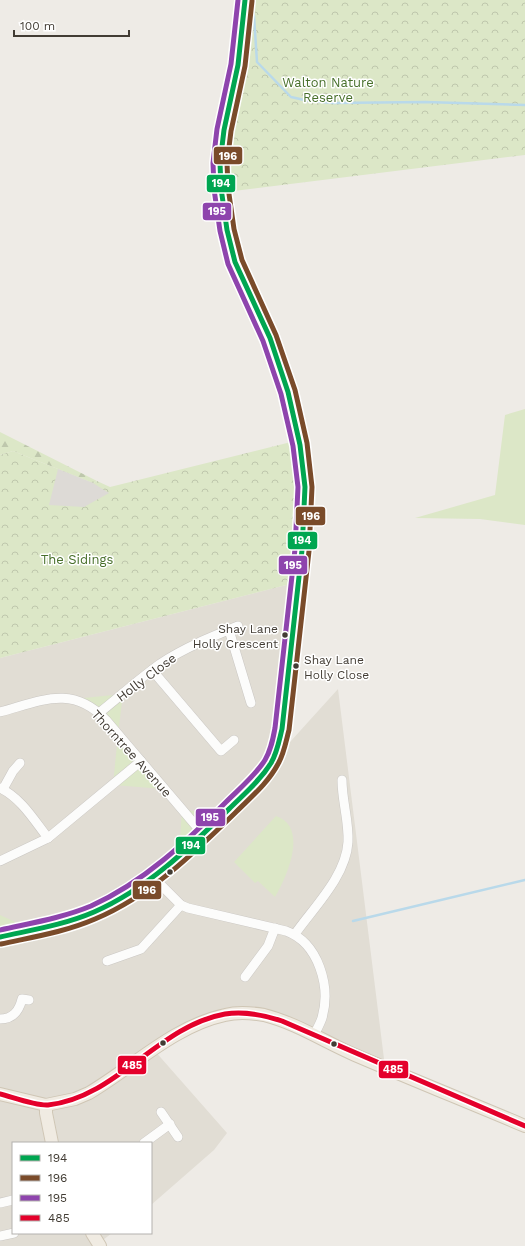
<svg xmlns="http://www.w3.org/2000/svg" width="525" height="1246" font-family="'Work Sans',sans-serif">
<defs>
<pattern id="forest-firs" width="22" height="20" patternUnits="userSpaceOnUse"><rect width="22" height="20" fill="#dce7c7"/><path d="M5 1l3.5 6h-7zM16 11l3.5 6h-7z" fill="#bec7ac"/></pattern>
<pattern id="park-crowns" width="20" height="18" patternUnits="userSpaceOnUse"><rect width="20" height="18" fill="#dce7c7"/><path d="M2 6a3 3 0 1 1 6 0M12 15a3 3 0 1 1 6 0" fill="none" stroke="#bec7ac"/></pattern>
</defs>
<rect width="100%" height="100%" fill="#eeebe6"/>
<!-- residential -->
<polygon fill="#e1ddd4" points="298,582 271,763 338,689 385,1067 282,1021 226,1014 154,1050 227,1133 214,1150 151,1205 151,1143 13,1143 13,1233 112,1233 99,1243 100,1246 0,1246 0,658"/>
<!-- green -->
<g fill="#dce7c7">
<polygon points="525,409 525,525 480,519 415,518 495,495 505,415"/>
<polygon points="123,694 118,734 164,789 113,785 118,734 74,699"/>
<polygon points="182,809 222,816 179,855"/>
<path d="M276 816C309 827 287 877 275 897L258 881 255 883 234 862Z"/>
<polygon points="0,915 33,930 0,937"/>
</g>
<!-- forest -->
<polygon fill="url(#forest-firs)" points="0,432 97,481 93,483 13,451 0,455"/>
<!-- park -->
<g fill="url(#park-crowns)">
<polygon points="246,0 525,0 525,155 226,192 225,160 237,100 248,23"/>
<polygon points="299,440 304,469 298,582 0,658 0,455 13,451 93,483 97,481 110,487"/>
</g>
<!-- parking -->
<polygon fill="#dddad6" points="58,469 93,483 109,493 84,507 49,505"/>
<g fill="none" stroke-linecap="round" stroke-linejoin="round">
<!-- stream -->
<g stroke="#b9d9ea" stroke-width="2.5">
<polyline points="251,0 254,16 257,62 291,97 309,101 334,103 425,102 525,105"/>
<polyline points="353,921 525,880"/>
</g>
<!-- minor casing -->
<g stroke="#cac7c3" stroke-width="10">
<g id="minor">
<polyline points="229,630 251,703"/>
<polyline points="152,670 221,751 234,740"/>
<path d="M0 712C41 701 72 684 106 720L203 834"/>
<path d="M99 713C119 697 139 679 160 664 184 648 211 637 238 626"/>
<path d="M0 788C21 798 34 820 48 838"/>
<polyline points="3,789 13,771 20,763"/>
<polyline points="0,861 48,838 141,761"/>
<path d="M152 876 181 905 188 908 286 931C319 943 331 987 322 1018 320 1024 317 1029 314 1035"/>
<path d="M295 934C314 907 346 876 348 842 349 821 342 801 342 780"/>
<polyline points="107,961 141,949 181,905"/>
<polyline points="245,977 268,946 275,928"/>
<path d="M0 1019C13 1019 19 1011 22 999L29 1000"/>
<polyline points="161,1112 178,1137"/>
<polyline points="144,1143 170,1124"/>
<polyline points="0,1203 13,1200"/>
<polyline points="0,1236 14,1233"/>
</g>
</g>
<!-- major casing -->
<g stroke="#cfc6b5" stroke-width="14">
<g id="major">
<path d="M0 937C35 929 72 924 105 907 153 883 195 843 232 806 245 793 259 781 269 766 277 755 279 741 282 729L302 550 305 487 300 445 288 392 270 338 235 262 227 230 221 188 220 163 224 130 238 65 245 0"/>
<polyline points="0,1094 46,1105"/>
<path d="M46 1105 75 1099 89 1093C133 1067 174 1026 225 1015 237 1012 252 1013 264 1015 296 1023 325 1042 355 1055 411 1079 468 1102 525 1126"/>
<polyline points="46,1105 46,1113 52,1143"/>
<polyline points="92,1233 100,1246"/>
</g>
</g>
<!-- minor -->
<use href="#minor" stroke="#fcfcfb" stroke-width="9"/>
<!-- major -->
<use href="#major" stroke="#f0ebe2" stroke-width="12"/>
<!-- bus-1 casing -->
<g stroke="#fff" stroke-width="8">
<path id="bus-1" d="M0 937C31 930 64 925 94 912 147 889 189 848 230 808 244 794 260 781 271 763 277 753 279 741 282 729L302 550 305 487 300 445 288 392 270 338 235 262 227 230 221 188 220 163 224 130 238 65 245 0"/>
</g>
<!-- bus-2 casing -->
<g stroke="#fff" stroke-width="8">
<path id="bus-2" d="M1 944C33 937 65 932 95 919 150 896 194 853 236 812 251 797 268 783 278 764 284 754 286 741 289 730L309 551 312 487 307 443 295 390 276 335 242 260 234 229 228 187 227 163 231 131 245 66 252 1"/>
</g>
<!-- bus-3 casing -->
<g stroke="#fff" stroke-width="8">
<path id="bus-3" d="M0 930C31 923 62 918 91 906 144 882 186 842 226 802 239 789 255 776 265 760 271 750 273 739 275 728L295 549 298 487 293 446 281 394 263 341 228 264 220 231 214 189 213 163 217 129 231 64 238 0"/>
</g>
<!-- bus-4 casing -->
<g stroke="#fff" stroke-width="8">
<path id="bus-4" d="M0 1094C12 1097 36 1106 48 1105 116 1098 158 1026 225 1014 244 1011 264 1015 282 1021L525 1126"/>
</g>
<!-- bus-1 -->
<use href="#bus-1" stroke="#00a651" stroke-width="5"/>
<!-- bus-2 -->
<use href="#bus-2" stroke="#7a4b2a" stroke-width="5"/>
<!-- bus-3 -->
<use href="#bus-3" stroke="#8e44ad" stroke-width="5"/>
<!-- bus-4 -->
<use href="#bus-4" stroke="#e4002b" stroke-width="5"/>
</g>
<!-- markers -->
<g fill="#423c34" stroke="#fff" stroke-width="1.5">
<circle cx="285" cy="635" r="3.5"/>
<circle cx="296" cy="666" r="3.5"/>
<circle cx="170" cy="872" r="3.5"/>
<circle cx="163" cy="1043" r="3.5"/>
<circle cx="334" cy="1044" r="3.5"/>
</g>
<g text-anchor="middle" stroke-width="3" stroke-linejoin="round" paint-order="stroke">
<!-- bus labels -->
<g font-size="12" fill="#423c34" stroke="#fff" text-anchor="end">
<text x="278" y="633">Shay Lane<tspan x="278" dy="15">Holly Crescent</tspan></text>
<text x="304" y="664" text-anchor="start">Shay Lane<tspan x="304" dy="15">Holly Close</tspan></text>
</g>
<!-- park labels -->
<g font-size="13" fill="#48702b" stroke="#fff">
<text x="328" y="87">Walton Nature<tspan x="328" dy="15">Reserve</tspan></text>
<text x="77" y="564">The Sidings</text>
</g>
<!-- street labels -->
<g font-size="13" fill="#423c34" stroke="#fff">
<text transform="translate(146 677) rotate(-37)" y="5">Holly Close</text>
<text transform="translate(132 753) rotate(48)" y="5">Thorntree Avenue</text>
</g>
</g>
<g stroke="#fff" stroke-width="1.5">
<rect x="213" y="146" width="30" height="19" rx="4" fill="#7a4b2a"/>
<rect x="206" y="174" width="30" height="19" rx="4" fill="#00a651"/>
<rect x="202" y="202" width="30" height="19" rx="4" fill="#8e44ad"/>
<rect x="295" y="506" width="31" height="20" rx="4" fill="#7a4b2a"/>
<rect x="287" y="531" width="31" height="19" rx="4" fill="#00a651"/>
<rect x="278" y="555" width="30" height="20" rx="4" fill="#8e44ad"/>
<rect x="195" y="808" width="31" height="19" rx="4" fill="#8e44ad"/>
<rect x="175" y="836" width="31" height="19" rx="4" fill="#00a651"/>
<rect x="132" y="880" width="30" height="20" rx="4" fill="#7a4b2a"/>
<rect x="117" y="1055" width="30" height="20" rx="4" fill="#e4002b"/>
<rect x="378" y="1060" width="31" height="19" rx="4" fill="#e4002b"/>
</g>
<g font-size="11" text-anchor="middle" font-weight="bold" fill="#fff">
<text x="228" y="160">196</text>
<text x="221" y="187">194</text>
<text x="217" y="215">195</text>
<text x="311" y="520">196</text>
<text x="302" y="544">194</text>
<text x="293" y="569">195</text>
<text x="210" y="821">195</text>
<text x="191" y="849">194</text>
<text x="147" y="894">196</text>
<text x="132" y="1069">485</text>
<text x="393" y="1073">485</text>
</g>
<!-- legend -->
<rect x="12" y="1142" width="140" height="92" fill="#ffffff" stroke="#b3b1ae"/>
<rect x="20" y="1155" width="20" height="6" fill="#00a651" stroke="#b3b1ae"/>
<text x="48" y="1162" font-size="12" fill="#423c34">194</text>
<rect x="20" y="1175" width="20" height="6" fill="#7a4b2a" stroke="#b3b1ae"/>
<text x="48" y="1182" font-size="12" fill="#423c34">196</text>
<rect x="20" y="1195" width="20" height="6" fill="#8e44ad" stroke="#b3b1ae"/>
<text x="48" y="1202" font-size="12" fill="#423c34">195</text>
<rect x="20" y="1215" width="20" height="6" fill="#e4002b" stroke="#b3b1ae"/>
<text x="48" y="1222" font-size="12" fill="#423c34">485</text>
<!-- scale -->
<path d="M14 30v6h115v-6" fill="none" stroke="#423c34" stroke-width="2"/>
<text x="20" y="30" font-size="12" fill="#423c34" stroke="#ffffff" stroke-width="3" paint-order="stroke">100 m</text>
</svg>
